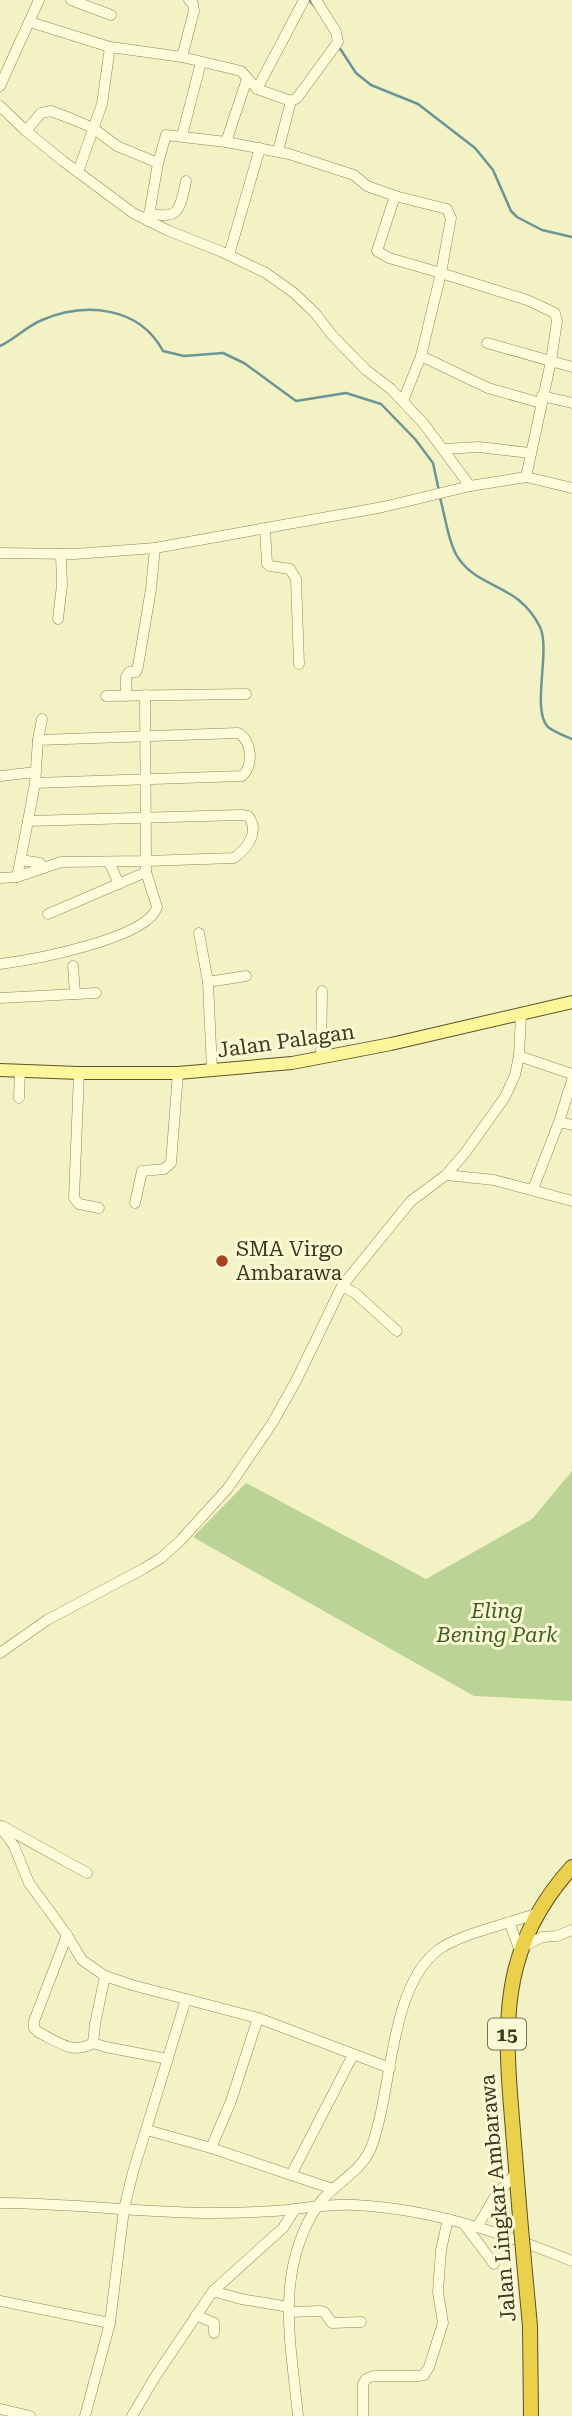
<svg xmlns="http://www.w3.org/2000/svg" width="572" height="2416" font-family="'Roboto Serif',serif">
<rect width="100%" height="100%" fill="#f3f2c4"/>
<!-- green -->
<polygon fill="#bcd396" points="572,1471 572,1701 474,1696 193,1537 246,1483 426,1579 532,1519"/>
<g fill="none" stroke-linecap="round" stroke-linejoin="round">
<!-- stream -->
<g stroke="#6c9596" stroke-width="2.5">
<polyline points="309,0 316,8"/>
<polyline points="339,47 356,73 371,85 418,104 475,148 493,170 511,211 517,217 542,230 572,237"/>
<path d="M0 346C15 339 27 326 42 320 85 302 139 306 163 351L184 356 223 353 244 363 296 401 346 393 381 404 415 439 433 463 439 491"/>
<path d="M440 498C445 515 449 546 459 559 481 590 518 583 540 627 551 650 531 710 548 727 554 732 565 736 572 739"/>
</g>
<!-- minor casing -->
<g stroke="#918558" stroke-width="11">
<g id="minor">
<polyline points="71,0 111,15"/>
<polyline points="30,22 110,47 182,57 241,71 257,89 291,101 278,151"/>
<polyline points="182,57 194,11 193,4 189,0"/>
<polyline points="0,86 39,0"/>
<polyline points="257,89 304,0"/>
<polyline points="291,101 297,98 338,42 336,32 316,0"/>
<polyline points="0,106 26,131 63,161 133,213 169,231 220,251 266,273 294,293 315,313 332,335 366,370 391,389 424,424 470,486"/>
<polyline points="26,131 41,113 51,111 72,119 93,128 117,146 158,163 148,221"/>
<polyline points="182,136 201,62"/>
<polyline points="226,142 247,79"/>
<polyline points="158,163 166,135 226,142 289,154 354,175 367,186 395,196 447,209 451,218 441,273 527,300 555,313 557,321 551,361 526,477"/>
<polyline points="78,172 102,104 110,47"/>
<polyline points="395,196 377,251 389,258 441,273 421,356 488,388 541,403"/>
<path d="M149 213C180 221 180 208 186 181"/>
<polyline points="229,255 260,148"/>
<polyline points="487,343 572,367"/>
<polyline points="542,396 572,403"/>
<polyline points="403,401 421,356"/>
<polyline points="443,449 479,447 530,453"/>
<polyline points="265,528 267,564 270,566 290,569 296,579 299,664"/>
<polyline points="0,553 75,554 155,548 383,507 470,486 526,477 572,488"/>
<polyline points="58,619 62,585 61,554"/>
<polyline points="106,696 246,694"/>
<polyline points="126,696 126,677 129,672 136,672 138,666 151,589 155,548"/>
<polyline points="38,740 42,719"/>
<polyline points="0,776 36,772"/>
<path d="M28 821 35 783 242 776C254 766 252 740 238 733L38 740 35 783"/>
<polyline points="21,860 40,863 43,868"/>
<polyline points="109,862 119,884"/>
<path d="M17 877 28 821 241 815 248 816C260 831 248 848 234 858L146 861V872L48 914"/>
<polyline points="0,878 17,877 61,862 146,861 145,695"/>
<polyline points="199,933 208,982 212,1070"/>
<path d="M0 964C31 960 148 939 157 907L146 872"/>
<polyline points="73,966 75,994"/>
<polyline points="208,982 246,976"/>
<polyline points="0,998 96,993"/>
<polyline points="519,1056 572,1074"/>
<polyline points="321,1058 322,991"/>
<polyline points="79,1073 74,1198 79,1204 99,1208"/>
<polyline points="19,1098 20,1071"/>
<polyline points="559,1122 572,1125"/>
<polyline points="446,1175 494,1180 572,1201"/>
<polyline points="533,1189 559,1122 572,1080"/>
<polyline points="135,1203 142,1171 164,1169 171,1163 178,1073"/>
<polyline points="342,1286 355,1293 397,1331"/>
<polyline points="0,1653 47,1620 143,1569 161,1558 180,1541 228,1488 273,1422 296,1381 342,1286 411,1201 446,1175 465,1153 505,1097 515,1075 519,1056 521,1015"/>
<polyline points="0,1826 14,1846 29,1883 67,1935 82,1960 105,1976 132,1985 258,2018 390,2068"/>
<polyline points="2,1826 87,1873"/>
<polyline points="510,1924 520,1951"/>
<path d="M67 1935 34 2021V2028L38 2032C58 2042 73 2055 93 2043"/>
<polyline points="521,1948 542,1937 557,1936 572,1930"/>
<polyline points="105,1976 95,2024 93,2043 106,2047 168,2059"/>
<polyline points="147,2130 211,2148 333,2189"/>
<polyline points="211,2148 231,2101 258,2018"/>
<polyline points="291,2175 353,2055"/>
<path d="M0 2203C71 2203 142 2213 213 2213 238 2213 263 2212 287 2210 310 2207 333 2204 356 2205 431 2209 503 2233 572 2261"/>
<polyline points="464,2224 494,2264"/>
<polyline points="477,2227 496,2195 516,2173"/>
<polyline points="213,2291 241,2299 289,2307"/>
<polyline points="0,2301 110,2323"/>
<polyline points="289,2312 320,2311 324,2312 332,2323 361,2322"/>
<polyline points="196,2315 214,2323 214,2333"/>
<polyline points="1,2409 30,2416"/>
<polyline points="85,2416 110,2323 124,2209 133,2172 186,1999"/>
<polyline points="132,2416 155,2377 213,2291 283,2228 295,2209"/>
<path d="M298 2416C291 2343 274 2271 318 2205 332 2185 358 2174 369 2152 374 2143 376 2132 379 2121 392 2070 394 1984 438 1950 459 1934 511 1923 538 1913"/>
<polyline points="363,2416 363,2384 366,2379 373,2376 419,2376 424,2375 429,2367 443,2323 438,2292 441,2250 448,2219"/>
</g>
</g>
<!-- major casing -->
<g stroke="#5e512c" stroke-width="14">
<polyline id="major" points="0,1070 79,1073 178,1073 292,1063 391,1044 572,1002"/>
</g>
<!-- highway casing -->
<g stroke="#5e512c" stroke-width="16">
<g id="highway">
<path d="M520 2217C517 2180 514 2143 511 2106 503 2011 505 1941 572 1867"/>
<polyline points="524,2261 530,2326 531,2416"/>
</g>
</g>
<!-- minor -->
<use href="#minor" stroke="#fdfbd9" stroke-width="10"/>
<!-- major -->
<use href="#major" stroke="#faf699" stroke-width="12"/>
<!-- highway -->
<use href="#highway" stroke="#ebd04c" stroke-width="14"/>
<!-- highway-bridge casing -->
<g stroke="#5e512c" stroke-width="16" stroke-linecap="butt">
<polyline id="highway-bridge" points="520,2217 524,2261"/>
</g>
<!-- highway-bridge -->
<use href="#highway-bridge" stroke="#ebd04c" stroke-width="14"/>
</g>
<!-- markers -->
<circle fill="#a74320" stroke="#faf9d5" stroke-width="2.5" cx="222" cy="1261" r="7"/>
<g text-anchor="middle" stroke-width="6" stroke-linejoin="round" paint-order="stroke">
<!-- shield labels -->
<rect fill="#faf9d5" stroke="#777154" stroke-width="2" x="488" y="2018.5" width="38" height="31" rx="5"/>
<g font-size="19" font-weight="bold" fill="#3f371d">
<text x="507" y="2041">15</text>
</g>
<!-- street labels -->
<g font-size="21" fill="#3f371d" stroke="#faf9d5">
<text transform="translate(286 1041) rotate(-8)" y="7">Jalan Palagan</text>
<text transform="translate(498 2198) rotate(-95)" y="7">Jalan Lingkar Ambarawa</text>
</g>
<!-- poi labels -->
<g font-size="21" fill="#3f371d" stroke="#faf9d5" text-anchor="start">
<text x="236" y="1256">SMA Virgo<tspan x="236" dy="24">Ambarawa</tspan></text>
</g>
<!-- park labels -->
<g font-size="21" font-style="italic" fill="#3f5e22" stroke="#faf9d5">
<text x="497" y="1618">Eling<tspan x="497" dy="24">Bening Park</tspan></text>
</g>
</g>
</svg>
